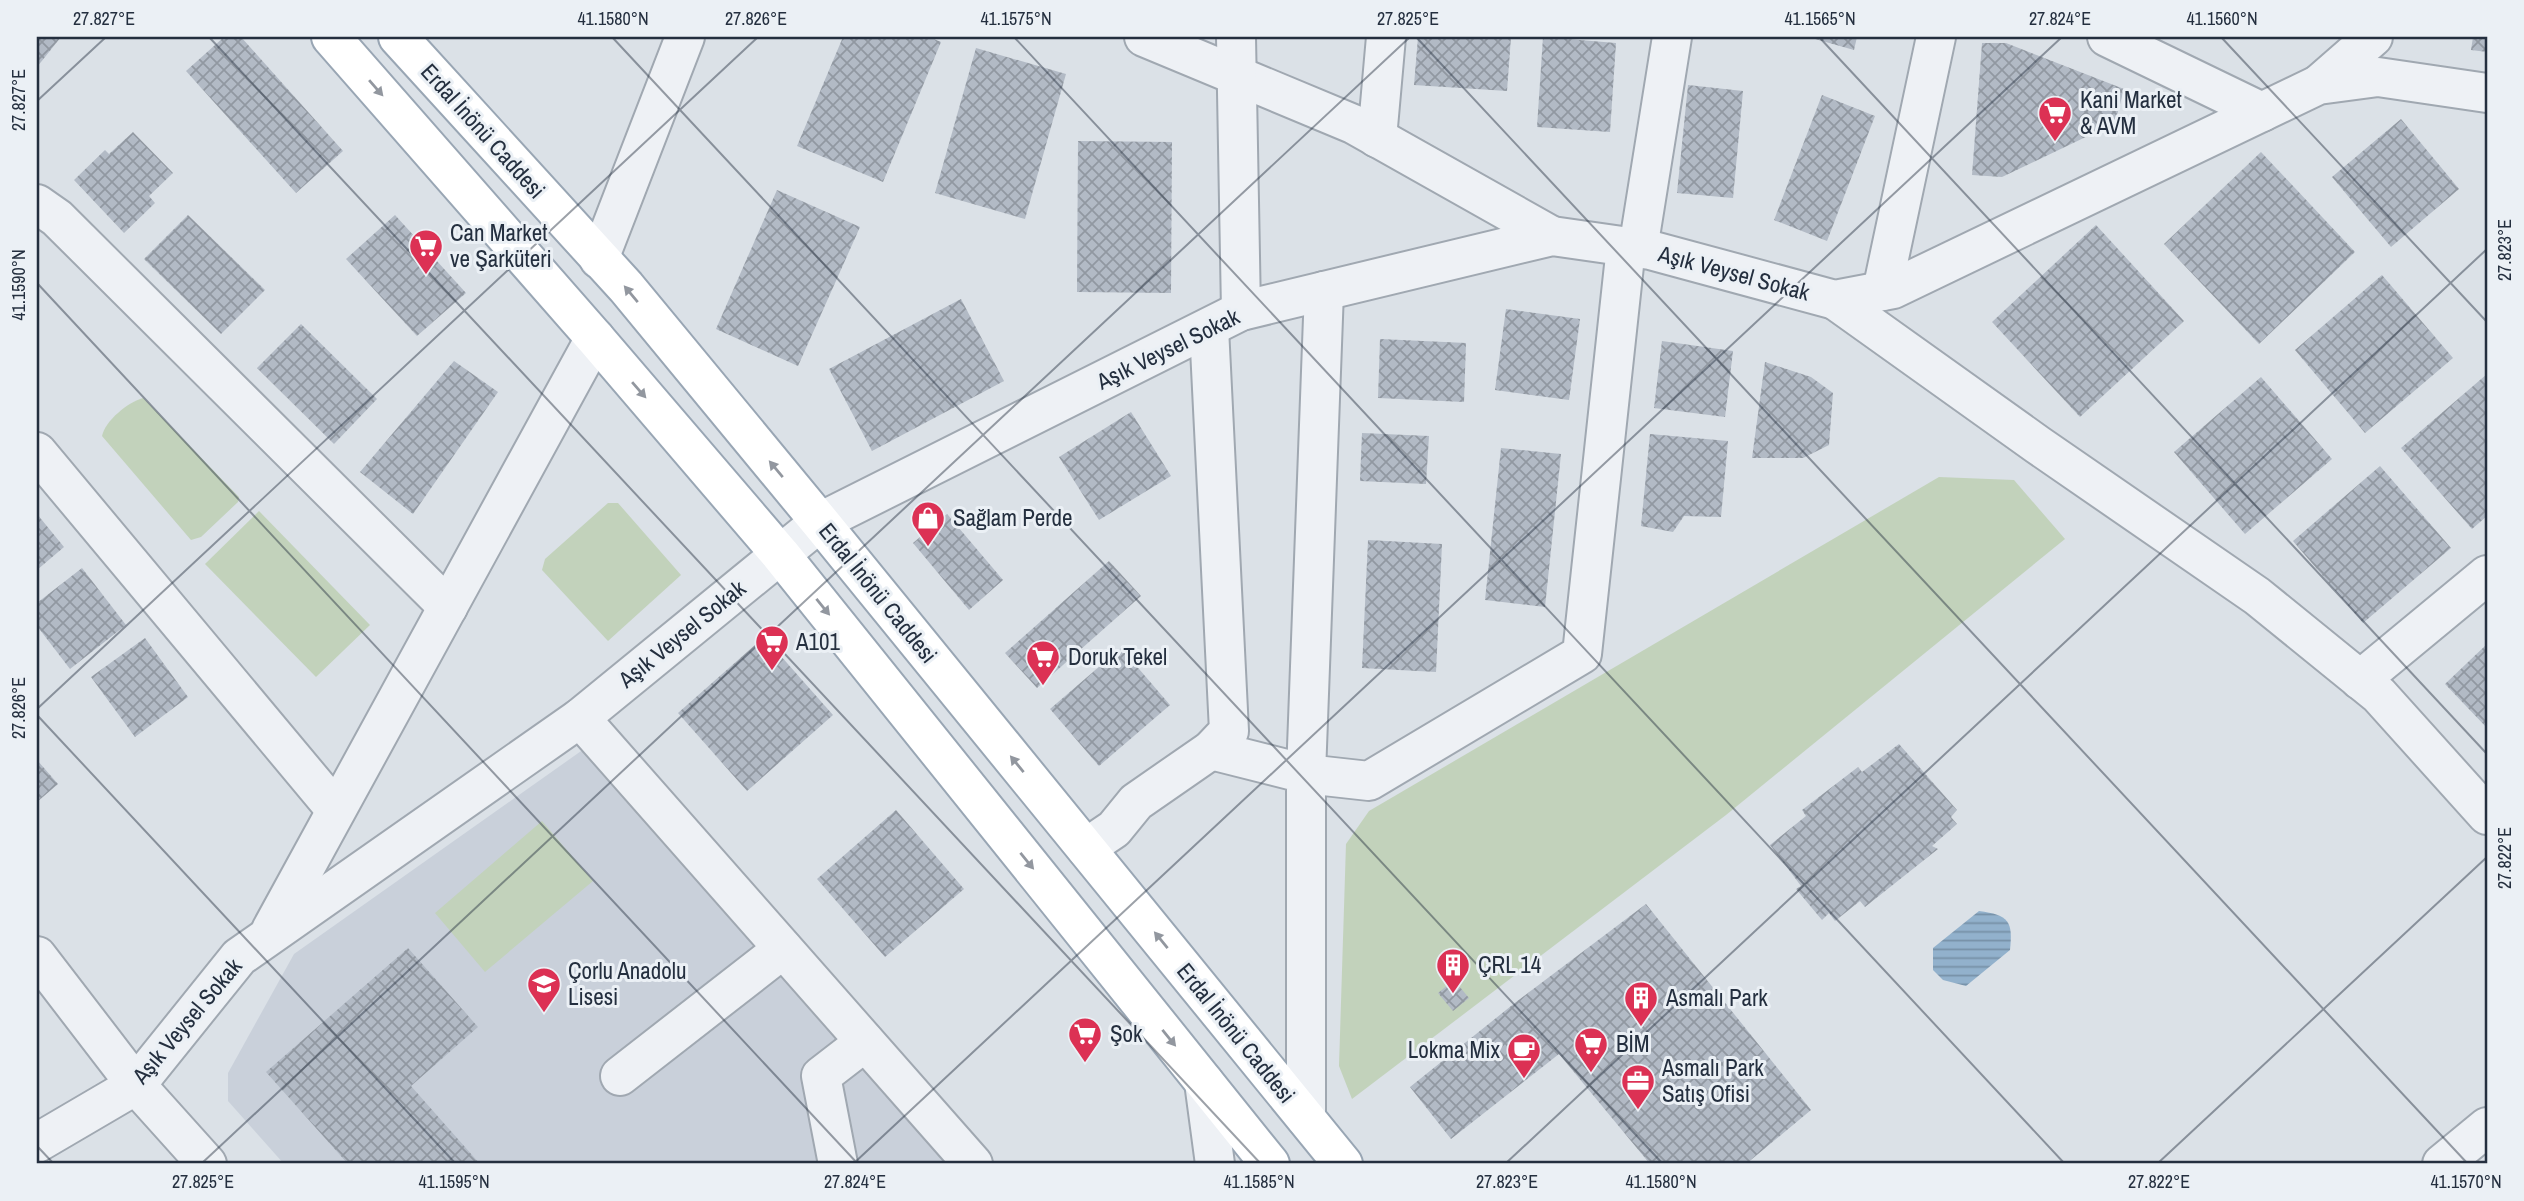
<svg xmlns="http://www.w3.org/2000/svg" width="2524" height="1201" font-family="'Archivo Narrow',sans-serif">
<defs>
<pattern id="water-rules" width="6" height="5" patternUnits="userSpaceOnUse" patternTransform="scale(1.75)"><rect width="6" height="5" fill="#92b1cc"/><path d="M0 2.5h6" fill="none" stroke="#7790a7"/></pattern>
<pattern id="building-cross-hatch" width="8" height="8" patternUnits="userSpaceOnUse" patternTransform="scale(1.75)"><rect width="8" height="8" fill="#b2bac5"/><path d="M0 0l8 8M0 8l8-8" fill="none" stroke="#9198a1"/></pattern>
</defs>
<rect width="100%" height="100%" fill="#dbe1e7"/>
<!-- built -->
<polygon fill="#c9d0da" points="584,749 965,1164 284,1164 228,1101 228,1073 294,954"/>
<!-- green -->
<g fill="#c2d2bb">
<path d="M143 398 239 497 238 502 201 537 191 540 102 436C105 421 128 402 143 398Z"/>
<polygon points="1939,477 2014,480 2065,539 1726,815 1352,1099 1339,1066 1346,844 1369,811"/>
<polygon points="608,503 618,503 681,575 608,641 542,570 545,559"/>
<polygon points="259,511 370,625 316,677 205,564"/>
<polygon points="542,821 593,881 485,972 435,913"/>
</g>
<!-- water -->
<path fill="url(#water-rules)" d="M1979 911C2009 915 2013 921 2010 950L1966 986 1943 980 1933 970V948Z"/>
<!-- building -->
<g fill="url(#building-cross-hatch)">
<polygon points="37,37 61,37 37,67"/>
<polygon points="224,37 241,37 343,151 296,193 186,71"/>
<polygon points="843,37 929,37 941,42 883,182 797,146"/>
<polygon points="1418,37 1511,37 1507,91 1414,85"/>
<polygon points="1543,37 1616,43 1610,132 1537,127"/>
<polygon points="1808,37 1857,37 1854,50"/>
<polygon points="2473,37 2487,37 2487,52 2471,50"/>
<polygon points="1982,43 2006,43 2124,89 2115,123 2002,177 1972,175"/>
<polygon points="976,48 1066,74 1025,219 935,193"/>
<polygon points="1688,85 1743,91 1733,198 1677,193"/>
<polygon points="1822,95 1875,116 1827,241 1774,220"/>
<polygon points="2401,119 2459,189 2391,247 2332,177"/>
<polygon points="133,132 173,173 149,196 155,203 124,233 74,180 105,150 109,154"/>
<polygon points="1078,141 1172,142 1171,293 1077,292"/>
<polygon points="2261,152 2355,252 2259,344 2164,244"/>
<polygon points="777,190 860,227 798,366 716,329"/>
<polygon points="188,215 265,290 221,334 144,259"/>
<polygon points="395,215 466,293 417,336 346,259"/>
<polygon points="2096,225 2184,321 2080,417 1992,322"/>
<polygon points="2382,275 2453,358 2365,433 2295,350"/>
<polygon points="961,299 1004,381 872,451 829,369"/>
<polygon points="1506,309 1580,319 1569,400 1495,390"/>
<polygon points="301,324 377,399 334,444 257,368"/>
<polygon points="1380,339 1466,343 1464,402 1378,398"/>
<polygon points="1662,341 1733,351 1725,417 1654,408"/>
<polygon points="454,361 498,392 413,514 360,472"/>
<polygon points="1765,362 1811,377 1833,393 1829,445 1803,458 1752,458"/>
<polygon points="2487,374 2487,516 2472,529 2401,448"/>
<polygon points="2261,377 2332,459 2245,534 2174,452"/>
<polygon points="1131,412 1171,476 1099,520 1059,457"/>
<polygon points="1362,433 1429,436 1426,484 1360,481"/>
<polygon points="1650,434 1728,441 1721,517 1684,516 1673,532 1641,526"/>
<polygon points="1501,448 1561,454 1545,607 1485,600"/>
<polygon points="2380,466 2451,548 2363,623 2293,541"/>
<polygon points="37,514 64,547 37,570"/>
<polygon points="947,514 1003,580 969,610 913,543"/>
<polygon points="1368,540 1442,544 1436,672 1362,668"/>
<polygon points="1109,561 1141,596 1037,688 1005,653"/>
<polygon points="82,568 126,625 70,669 37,626 37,603"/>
<polygon points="764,637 833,715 747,791 678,713"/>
<polygon points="145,638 188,697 135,737 91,677"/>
<polygon points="2487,644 2487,728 2445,684"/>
<polygon points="1121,648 1170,705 1099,766 1050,709"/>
<polygon points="1899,744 1957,810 1951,817 1957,824 1932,846 1938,849 1865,907 1860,901 1835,921 1829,913 1822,920 1796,889 1801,886 1770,845 1806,816 1802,810 1858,767 1862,772"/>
<polygon points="37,760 58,784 37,802"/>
<polygon points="896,810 964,889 885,957 817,879"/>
<polygon points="1646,904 1811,1110 1746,1164 1650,1164 1559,1054 1451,1139 1410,1087 1516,1002"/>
<polygon points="408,948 478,1027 411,1086 480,1164 348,1164 266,1072"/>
<polygon points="1454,980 1469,998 1453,1011 1438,993"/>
</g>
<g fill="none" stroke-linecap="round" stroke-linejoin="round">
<!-- minor casing -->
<g stroke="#a0a8b1" stroke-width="42">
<g id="minor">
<polyline points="1144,37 1353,124 1552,236"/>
<polyline points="1236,37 1241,311"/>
<polyline points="2107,37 2262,112"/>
<polyline points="2318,85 2373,37"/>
<polyline points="1377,138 1386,37"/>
<polyline points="37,204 57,218 448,607"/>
<polyline points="1638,249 1672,37"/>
<polyline points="599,259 685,37"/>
<polyline points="1324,291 1306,774 1369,781 1582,654 1626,247"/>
<polyline points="1882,291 1936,37"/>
<polyline points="1835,300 2038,445 2257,596 2379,695 2487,815"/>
<polyline points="37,452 336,810"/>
<polyline points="2360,680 2487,575"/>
<polyline points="580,718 973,1164"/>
<polyline points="1211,750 1306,774 1306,1118"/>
<polyline points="1086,848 1114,829 1136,802 1211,750 1229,731 1209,328"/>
<polyline points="271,930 595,338"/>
<polyline points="37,956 136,1085 207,1164"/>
<polyline points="620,1076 783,949"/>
<polyline points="1204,1082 1215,1164"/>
<polyline points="37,1143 136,1085 239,957 580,718 820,522 1241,311 1552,236 1650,250 1835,300 1893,289 2318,85 2378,77 2487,93"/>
<polyline points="838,1164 821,1076 865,1042"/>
<polyline points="2442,1164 2487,1127"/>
</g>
</g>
<!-- major casing -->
<g stroke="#99a6b4" stroke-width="42">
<g id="major">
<polyline points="331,37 595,338 780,554 1270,1164"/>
<polyline points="398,37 626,287 820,522 1343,1164"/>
</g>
</g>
<!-- minor -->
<use href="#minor" stroke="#eef1f5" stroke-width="38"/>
<!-- major -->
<use href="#major" stroke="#fff" stroke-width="38"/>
</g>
<!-- one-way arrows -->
<defs><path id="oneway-solid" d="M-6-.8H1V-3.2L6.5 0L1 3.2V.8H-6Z" transform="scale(1.75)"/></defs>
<g fill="#92979f">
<use href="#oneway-solid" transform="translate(376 88) rotate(49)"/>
<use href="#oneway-solid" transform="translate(631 294) rotate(-130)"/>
<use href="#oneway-solid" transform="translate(639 390) rotate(49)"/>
<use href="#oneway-solid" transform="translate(776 469) rotate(-130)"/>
<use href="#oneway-solid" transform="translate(823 607) rotate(51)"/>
<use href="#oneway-solid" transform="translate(1017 764) rotate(-129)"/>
<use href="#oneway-solid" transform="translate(1027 861) rotate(51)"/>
<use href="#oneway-solid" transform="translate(1161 940) rotate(-129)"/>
<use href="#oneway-solid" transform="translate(1169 1038) rotate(51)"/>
</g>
<!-- ticks -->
<path fill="none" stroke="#242f3f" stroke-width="2" stroke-opacity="0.45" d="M209 37 1261 1164M612 37 1663 1164M1014 37 2065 1164M1416 37 2468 1164M1819 37 2487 754M2221 37 2487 322M37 101 106 37M37 283 858 1164M37 709 758 37M37 715 456 1164M37 1146 54 1164M201 1164 1410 37M853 1164 2062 37M1505 1164 2487 249M2157 1164 2487 857"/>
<!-- icons -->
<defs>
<g id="supermarket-pin" transform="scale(1.75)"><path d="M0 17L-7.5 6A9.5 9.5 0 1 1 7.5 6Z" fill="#dc3154" stroke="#ebf0f5"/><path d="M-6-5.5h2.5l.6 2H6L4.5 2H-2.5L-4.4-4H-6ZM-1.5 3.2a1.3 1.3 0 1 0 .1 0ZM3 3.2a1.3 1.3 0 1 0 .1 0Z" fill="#fff"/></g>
<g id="shop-pin" transform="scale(1.75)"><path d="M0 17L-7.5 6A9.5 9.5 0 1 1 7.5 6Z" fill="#dc3154" stroke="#ebf0f5"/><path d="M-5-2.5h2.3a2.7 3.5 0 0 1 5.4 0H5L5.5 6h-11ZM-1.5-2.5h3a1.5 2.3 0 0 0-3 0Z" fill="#fff"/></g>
<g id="building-pin" transform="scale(1.75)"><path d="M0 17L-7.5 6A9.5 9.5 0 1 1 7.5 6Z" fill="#dc3154" stroke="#ebf0f5"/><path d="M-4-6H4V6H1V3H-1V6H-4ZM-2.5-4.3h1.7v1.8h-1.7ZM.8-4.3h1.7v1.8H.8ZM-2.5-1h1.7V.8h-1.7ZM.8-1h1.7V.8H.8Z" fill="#fff"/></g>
<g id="school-pin" transform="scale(1.75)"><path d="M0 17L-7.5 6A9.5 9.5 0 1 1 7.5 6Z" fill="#dc3154" stroke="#ebf0f5"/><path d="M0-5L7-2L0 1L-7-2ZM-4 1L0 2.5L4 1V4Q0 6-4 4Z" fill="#fff"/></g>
<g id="cafe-pin" transform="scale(1.75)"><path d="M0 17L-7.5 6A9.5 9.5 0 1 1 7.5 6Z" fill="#dc3154" stroke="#ebf0f5"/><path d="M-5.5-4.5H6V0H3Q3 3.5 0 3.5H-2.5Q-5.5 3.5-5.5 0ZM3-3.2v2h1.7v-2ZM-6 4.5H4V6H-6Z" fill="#fff"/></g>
<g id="office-pin" transform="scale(1.75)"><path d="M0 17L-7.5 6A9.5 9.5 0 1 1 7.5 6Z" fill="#dc3154" stroke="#ebf0f5"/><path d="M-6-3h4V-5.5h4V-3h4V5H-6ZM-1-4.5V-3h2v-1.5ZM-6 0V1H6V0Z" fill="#fff"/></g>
</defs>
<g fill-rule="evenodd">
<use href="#supermarket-pin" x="2055" y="113"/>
<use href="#supermarket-pin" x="426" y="246"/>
<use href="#shop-pin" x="928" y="518"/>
<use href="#supermarket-pin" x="772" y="642"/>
<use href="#supermarket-pin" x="1043" y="657"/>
<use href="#building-pin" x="1453" y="965"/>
<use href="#school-pin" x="544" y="984"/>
<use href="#building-pin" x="1641" y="998"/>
<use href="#supermarket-pin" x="1085" y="1034"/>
<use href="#supermarket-pin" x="1591" y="1044"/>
<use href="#cafe-pin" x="1524" y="1050"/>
<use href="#office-pin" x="1638" y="1081"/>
</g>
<g text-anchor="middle" stroke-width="6" stroke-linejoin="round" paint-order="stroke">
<!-- poi labels -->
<g font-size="23" fill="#242f3f" stroke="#ebf0f5" text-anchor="start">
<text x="2080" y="108">Kani Market<tspan x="2080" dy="26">&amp; AVM</tspan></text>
<text x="450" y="241">Can Market<tspan x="450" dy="26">ve Şarküteri</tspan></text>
<text x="953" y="526">Sağlam Perde</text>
<text x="796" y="650">A101</text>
<text x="1068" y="665">Doruk Tekel</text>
<text x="1478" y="973">ÇRL 14</text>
<text x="568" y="979">Çorlu Anadolu<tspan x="568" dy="26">Lisesi</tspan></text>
<text x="1666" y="1006">Asmalı Park</text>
<text x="1110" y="1042">Şok</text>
<text x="1616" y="1052">BİM</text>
<text x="1500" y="1058" text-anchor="end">Lokma Mix</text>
<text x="1662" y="1076">Asmalı Park<tspan x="1662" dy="26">Satış Ofisi</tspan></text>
</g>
<!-- street labels -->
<g font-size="23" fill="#242f3f" stroke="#ebf0f5">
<text transform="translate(483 131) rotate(48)" y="8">Erdal İnönü Caddesi</text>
<text transform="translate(1734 273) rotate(15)" y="8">Aşık Veysel Sokak</text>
<text transform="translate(1168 349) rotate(-26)" y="8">Aşık Veysel Sokak</text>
<text transform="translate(878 593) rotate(51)" y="8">Erdal İnönü Caddesi</text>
<text transform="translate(682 634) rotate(-39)" y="8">Aşık Veysel Sokak</text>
<text transform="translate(187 1021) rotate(-50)" y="8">Aşık Veysel Sokak</text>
<text transform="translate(1236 1033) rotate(51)" y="8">Erdal İnönü Caddesi</text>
</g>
</g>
<!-- border -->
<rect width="2524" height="1201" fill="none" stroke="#ebf0f5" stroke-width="77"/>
<rect x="38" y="38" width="2448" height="1124" fill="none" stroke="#242f3f" stroke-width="2.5"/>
<g font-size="18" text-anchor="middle" fill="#242f3f">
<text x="104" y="25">27.827°E</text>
<text x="613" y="25">41.1580°N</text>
<text x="756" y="25">27.826°E</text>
<text x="1016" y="25">41.1575°N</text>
<text x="1408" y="25">27.825°E</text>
<text x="1820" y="25">41.1565°N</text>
<text x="2060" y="25">27.824°E</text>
<text x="2222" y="25">41.1560°N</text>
<text transform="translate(19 100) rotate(-90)" y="6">27.827°E</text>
<text transform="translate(2505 250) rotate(-90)" y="6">27.823°E</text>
<text transform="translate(19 285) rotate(-90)" y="6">41.1590°N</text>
<text transform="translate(19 708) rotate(-90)" y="6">27.826°E</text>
<text transform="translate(2505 858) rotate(-90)" y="6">27.822°E</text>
<text x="203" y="1188">27.825°E</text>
<text x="454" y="1188">41.1595°N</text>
<text x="855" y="1188">27.824°E</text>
<text x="1259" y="1188">41.1585°N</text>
<text x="1507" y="1188">27.823°E</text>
<text x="1661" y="1188">41.1580°N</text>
<text x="2159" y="1188">27.822°E</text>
<text x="2466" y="1188">41.1570°N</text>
</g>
</svg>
